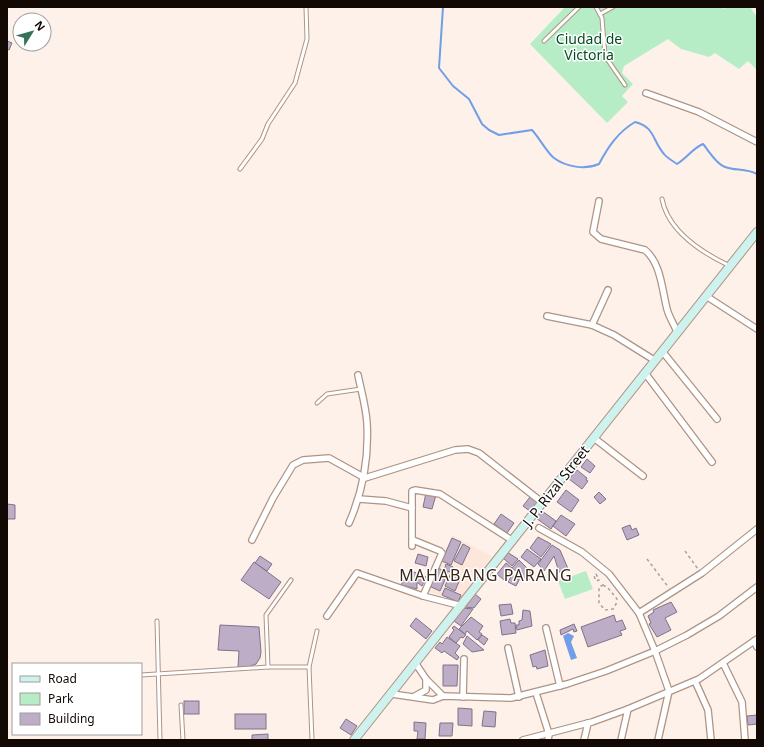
<svg xmlns="http://www.w3.org/2000/svg" width="764" height="747" font-family="'Noto Sans',sans-serif">
<rect width="100%" height="100%" fill="#fdf1ea"/>
<!-- built -->
<polygon fill="#fde7da" points="452,535 492,556 460,603 427,591"/>
<!-- green -->
<g fill="#b7edc6">
<polygon points="565,7 723,7 724,9 728,7 750,7 757,17 757,70 748,61 739,69 715,53 709,57 681,49 668,39 624,66 622,73 633,84 622,96 628,102 607,123 530,44"/>
<polygon points="586,571 593,589 565,599 558,581"/>
</g>
<!-- water -->
<polygon fill="#709ee8" points="568,633 574,636 571,642 577,658 571,660 563,636"/>
<g fill="none" stroke-linecap="round" stroke-linejoin="round">
<!-- stream -->
<path stroke="#709ee8" stroke-width="2" d="M443 7 439 68 453 86 469 99 482 124 489 130 499 135 532 130C538 136 548 154 554 158 566 167 585 170 599 164 608 147 618 132 635 122 655 127 652 140 664 154 667 158 673 161 677 164 687 158 693 148 703 144 709 151 716 164 725 167 736 171 745 168 757 174"/>
</g>
<!-- building -->
<g fill="#bdadc7" stroke="#807289">
<polygon points="7,41 12,43 9,50 7,49"/>
<polygon points="27,44 38,44 34,51 26,46"/>
<polygon points="587,459 595,466 590,473 581,467"/>
<polygon points="577,470 587,478 586,480 588,481 582,489 569,479"/>
<polygon points="566,490 579,500 571,512 557,502"/>
<polygon points="599,492 606,499 600,504 594,497"/>
<polygon points="426,493 436,495 432,509 423,507"/>
<polygon points="530,497 538,503 531,512 523,506"/>
<polygon points="7,504 15,505 15,519 7,519"/>
<polygon points="542,511 556,521 551,529 536,518"/>
<polygon points="501,514 514,523 507,533 494,524"/>
<polygon points="561,515 575,524 566,536 553,526"/>
<polygon points="630,525 632,530 636,528 639,535 627,540 622,528"/>
<polygon points="538,537 551,544 541,557 530,548"/>
<polygon points="452,538 461,542 451,565 442,561"/>
<polygon points="463,544 470,548 462,565 454,561"/>
<polygon points="552,545 560,550 569,571 559,572 554,556 544,571 538,564"/>
<polygon points="527,549 541,559 534,567 521,557"/>
<polygon points="507,552 518,559 512,566 503,558"/>
<polygon points="418,554 428,557 426,566 415,563"/>
<polygon points="260,556 272,564 267,571 255,563"/>
<polygon points="519,560 531,572 531,577 528,581 522,581 517,577 517,572 512,568"/>
<polygon points="254,562 281,582 269,599 241,580"/>
<polygon points="506,563 512,568 510,570 511,572 504,580 497,574"/>
<polygon points="446,564 453,567 450,572 444,570"/>
<polygon points="438,568 448,573 440,591 429,586"/>
<polygon points="414,572 426,577 422,586 411,578"/>
<polygon points="451,573 461,577 455,591 445,586"/>
<polygon points="512,575 519,580 516,586 508,582"/>
<polygon points="406,576 417,583 417,589 401,585"/>
<polygon points="445,588 461,595 458,602 442,595"/>
<polygon points="475,594 481,599 474,608 465,607"/>
<polygon points="671,602 677,612 665,618 671,630 657,637 649,624 651,623 648,616 654,612 653,610"/>
<polygon points="511,604 513,614 501,616 499,605"/>
<polygon points="463,608 473,609 461,626 454,621"/>
<polygon points="523,610 530,611 532,626 517,630 516,625 519,625 519,621 522,620"/>
<polygon points="614,615 616,622 622,620 626,629 620,631 622,635 588,647 581,627"/>
<polygon points="471,617 483,626 479,632 482,634 477,640 467,631 465,634 459,629"/>
<polygon points="416,618 432,631 426,639 410,626"/>
<polygon points="510,619 511,623 515,623 516,633 502,635 500,621"/>
<polygon points="574,624 577,631 574,632 573,629 561,635 560,630"/>
<polygon points="220,625 259,627 261,652 260,658 256,664 248,667 238,667 239,651 218,650"/>
<polygon points="454,626 466,635 463,638 461,637 456,643 449,637 454,630 452,628"/>
<polygon points="482,635 488,639 484,645 478,640"/>
<polygon points="467,636 484,650 472,652 463,644"/>
<polygon points="447,637 460,646 455,653 459,657 457,660 444,651 442,653 435,648 440,642 442,644"/>
<polygon points="545,650 548,666 537,669 536,666 533,667 530,655"/>
<polygon points="443,665 458,665 457,686 443,686"/>
<rect x="184" y="701" width="15" height="13"/>
<polygon points="458,708 472,709 472,726 458,725"/>
<polygon points="484,711 496,712 495,727 482,726"/>
<rect x="235" y="714" width="31" height="15"/>
<polygon points="757,715 757,724 748,725 747,716"/>
<polygon points="346,719 357,726 351,735 340,728"/>
<polygon points="414,722 426,723 425,739 417,739 418,731 414,731"/>
<polygon points="440,723 453,723 452,736 439,736"/>
<polygon points="268,734 268,740 252,740 252,735"/>
</g>
<g fill="none" stroke-linecap="round" stroke-linejoin="round">
<!-- service casing -->
<g stroke="#af9484" stroke-width="5">
<g id="service">
<polyline points="596,7 602,18 605,56 625,85"/>
<polyline points="600,14 613,7"/>
<polyline points="544,41 579,7"/>
<polyline points="240,169 262,139 268,124 295,83 307,39 306,7"/>
<path d="M662 199C668 231 701 252 728 265"/>
<polyline points="317,403 327,394 361,389"/>
<polyline points="157,621 160,740"/>
<polyline points="268,667 266,615 291,580"/>
<polyline points="141,675 268,667 309,667"/>
<polyline points="181,705 183,740"/>
<polyline points="312,740 309,667 317,631"/>
</g>
</g>
<!-- minor casing -->
<g stroke="#af9484" stroke-width="8">
<g id="minor">
<polyline points="646,93 699,112 757,142"/>
<path d="M599 201 593 232 601 239 645 250C661 263 662 290 667 309 669 317 674 324 677 332"/>
<polyline points="608,290 592,325 614,335 654,360"/>
<polyline points="706,296 757,329"/>
<polyline points="547,316 592,325"/>
<polyline points="662,351 717,419"/>
<polyline points="645,373 712,462"/>
<polyline points="594,438 643,476"/>
<polyline points="359,499 386,501 412,508"/>
<path d="M349 523C363 491 369 459 367 423 366 407 361 390 358 375"/>
<polyline points="539,528 582,552 609,574 639,613 655,651 669,691 658,740"/>
<polyline points="252,540 273,498 293,465 303,460 329,458 365,478 455,450 468,449 479,453 543,503"/>
<polyline points="413,540 440,551 442,553 423,596 462,606"/>
<polyline points="412,546 412,491 415,490 440,494 513,541"/>
<polyline points="639,613 702,573 757,529"/>
<polyline points="327,616 357,573 423,596"/>
<polyline points="546,628 560,686"/>
<polyline points="754,641 757,647"/>
<polyline points="508,648 519,697"/>
<polyline points="723,663 742,702 745,740"/>
<polyline points="416,664 426,679 443,696"/>
<polyline points="695,681 708,710 711,740"/>
<polyline points="536,693 549,734 548,740"/>
<polyline points="392,694 433,700 443,696 511,698 567,684 606,671 655,651 687,635 719,616 757,587"/>
<polyline points="415,696 426,690 426,679"/>
<polyline points="463,697 464,659"/>
<polyline points="523,740 592,722 628,709 699,679 757,639"/>
<polyline points="584,740 588,723"/>
<polyline points="621,740 628,709"/>
</g>
</g>
<!-- secondary casing -->
<g stroke="#af9484" stroke-width="10">
<polyline id="secondary" points="354,740 757,232"/>
</g>
<!-- path -->
<g stroke="#aba09a" stroke-width="1.5" stroke-dasharray="3 3" stroke-linecap="butt">
<polyline points="685,551 698,569"/>
<polyline points="647,559 669,588"/>
<polygon points="596,574 599,580 596,581 594,576"/>
<polygon points="603,585 608,588 617,599 616,604 613,609 605,610 599,603 599,587"/>
</g>
<!-- service -->
<use href="#service" stroke="#fff" stroke-width="3"/>
<!-- minor -->
<use href="#minor" stroke="#fff" stroke-width="5.5"/>
<!-- secondary -->
<use href="#secondary" stroke="#cef2ee" stroke-width="8"/>
</g>
<g text-anchor="middle" stroke-width="3" stroke-linejoin="round" paint-order="stroke">
<!-- park labels -->
<g font-size="14" fill="#024a24" stroke="#fff">
<text x="589" y="44">Ciudad de<tspan x="589" dy="16">Victoria</tspan></text>
</g>
<!-- street labels -->
<g font-size="14" fill="#120905" stroke="#fff">
<text transform="translate(556 486) rotate(-52)" y="5">J. P. Rizal Street</text>
</g>
<!-- quarter labels -->
<g font-size="16" letter-spacing="1" fill="#3a2518" stroke="#fff">
<text x="486" y="581">MAHABANG PARANG</text>
</g>
</g>
<!-- border -->
<rect width="764" height="747" fill="none" stroke="#120905" stroke-width="16"/>
<!-- legend -->
<rect x="12" y="663" width="130" height="72" fill="#ffffff" stroke="#a09d9b"/>
<rect x="20" y="676" width="20" height="6" fill="#cef2ee" stroke="#a09d9b"/>
<text x="48" y="683" font-size="12" fill="#120905">Road</text>
<rect x="20" y="693" width="20" height="12" fill="#b7edc6" stroke="#a09d9b"/>
<text x="48" y="703" font-size="12" fill="#120905">Park</text>
<rect x="20" y="713" width="20" height="12" fill="#bdadc7" stroke="#a09d9b"/>
<text x="48" y="723" font-size="12" fill="#120905">Building</text>
<!-- north arrow -->
<g transform="translate(32 32) rotate(53)"><circle r="19" fill="#ffffff" stroke="#a09d9b"/>
<path d="M0-3L7 15L0 10L-7 15Z" fill="#37715a"/>
<text y="-6" font-size="11" font-weight="bold" text-anchor="middle" fill="#120905">N</text>
</g>
</svg>
